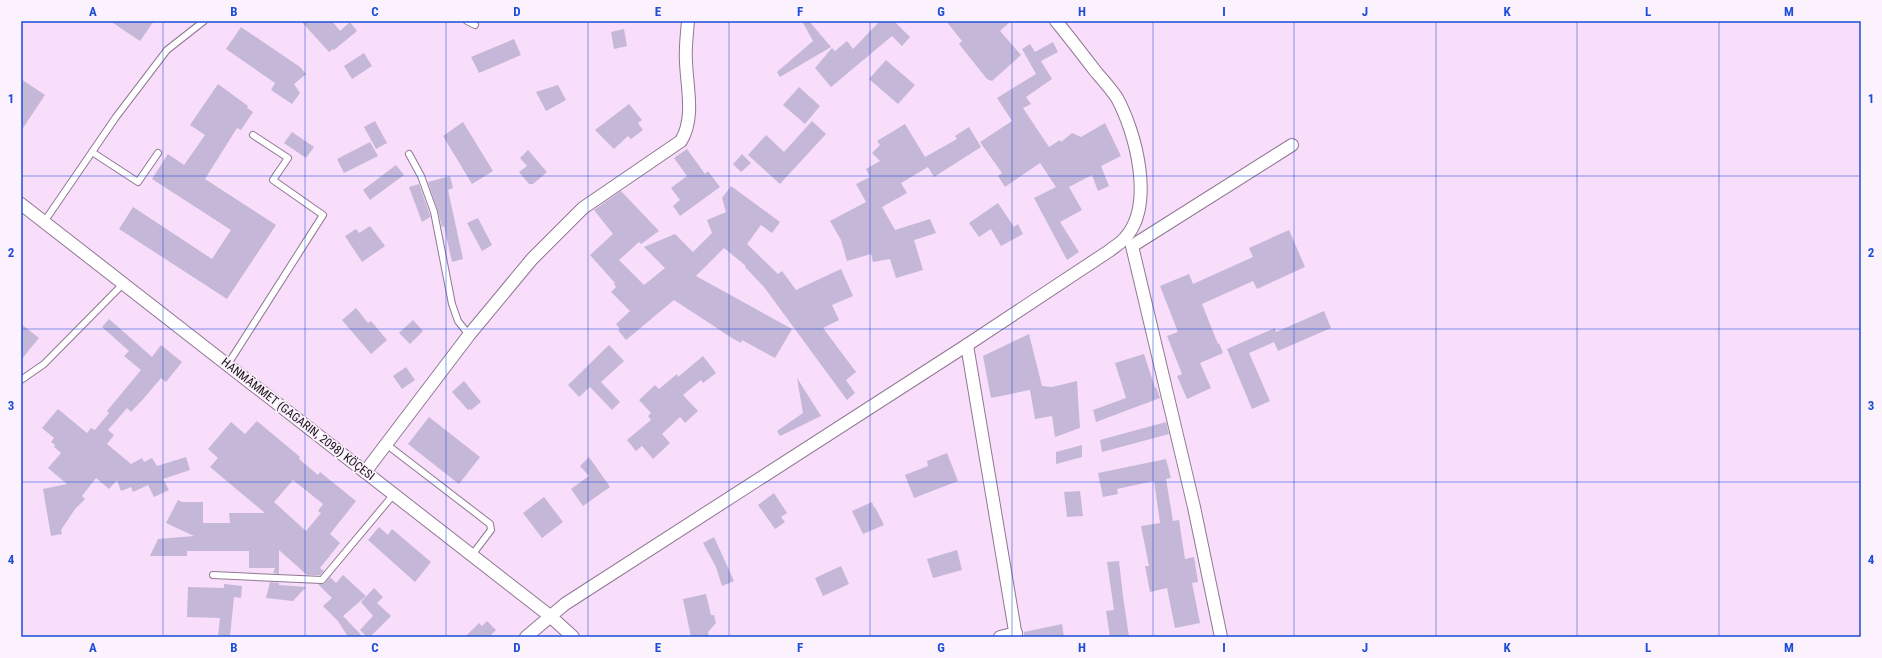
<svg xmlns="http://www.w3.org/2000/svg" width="1882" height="658" font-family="'Roboto Condensed',sans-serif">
<rect width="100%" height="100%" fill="#f8defb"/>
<!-- building -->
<g fill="#c4b7d7" fill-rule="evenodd">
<polygon points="110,21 154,21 140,41"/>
<polygon points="301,21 332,21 340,31 350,22 357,31 334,50 333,49 329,52"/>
<polygon points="802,21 809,21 831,47 780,77 777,72 813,41"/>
<polygon points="880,21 894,21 910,37 902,46 892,36 831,87 815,68 832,48 835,51 847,41 853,49"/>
<polygon points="946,21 1011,21 1000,31 1021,55 992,81 987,79 959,44 962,41"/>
<polygon points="241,27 300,67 306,74 294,84 300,93 292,104 271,90 275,83 226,49"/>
<polygon points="624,29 627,46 614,49 611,32"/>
<polygon points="514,39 521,55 479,73 471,57"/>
<polygon points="1053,42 1058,52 1041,61 1052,79 1026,97 1031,104 1023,108 1049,147 1060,140 1061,142 1072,133 1081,137 1105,123 1121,156 1101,166 1109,186 1098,191 1092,175 1069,187 1082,210 1060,222 1079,252 1067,260 1034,198 1056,187 1040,163 1005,187 998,176 1002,173 980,142 1012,121 997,98 1036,74 1022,49 1030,44 1035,52"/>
<polygon points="364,53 372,66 352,79 344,66"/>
<polygon points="886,60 915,85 898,104 869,79"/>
<polygon points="21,79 45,95 21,131"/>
<polygon points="218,84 248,106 247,108 253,112 241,130 237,128 205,179 276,225 227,299 119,229 133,207 212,259 231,230 152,179 168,154 184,165 205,135 190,125"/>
<polygon points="558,85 566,100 546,111 536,92"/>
<polygon points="799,87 820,106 805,124 783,105"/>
<polygon points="629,104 642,120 638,123 643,130 631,139 628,136 614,149 595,130"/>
<polygon points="375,121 387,143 376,149 364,127"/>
<polygon points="812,121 826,134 780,184 748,155 766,135 784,152"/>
<polygon points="463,122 493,171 472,184 443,136"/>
<polygon points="905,124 925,157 957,139 955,136 969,127 981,147 934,177 928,167 901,183 907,193 882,207 895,230 930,219 936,233 914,240 923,270 896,278 890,259 873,262 871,254 847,261 841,240 830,221 866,202 856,184 870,177 866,169 880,161 872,153 880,145 877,141"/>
<polygon points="292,132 314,147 306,158 284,143"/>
<polygon points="370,142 378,156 344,173 337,159"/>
<polygon points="687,149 705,174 708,171 720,187 680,216 673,206 680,200 671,188 687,176 674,158"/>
<polygon points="528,150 547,172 533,184 529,184 519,172 527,166 520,158"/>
<polygon points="742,154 751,163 741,172 733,164"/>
<polygon points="396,165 404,175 370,200 363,190"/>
<polygon points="450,176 453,188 448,190 463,259 452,262 444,226 442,227 438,211 428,182"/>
<polygon points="419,184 431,218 430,217 422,222 409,187"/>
<polygon points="731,186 780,222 772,233 761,225 747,244 778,274 782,271 796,290 841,269 853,296 832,305 839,320 823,328 856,372 846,380 855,393 847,400 764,287 745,267 746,266 724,248 696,276 792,329 775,358 742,340 741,343 732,338 674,300 626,340 618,330 620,329 616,324 630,311 611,292 616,287 614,284 615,283 590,255 613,234 594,210 621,191 659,231 641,244 639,242 619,260 644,285 665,268 644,247 675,234 693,252 712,233 707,220 726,212 722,198"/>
<polygon points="998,203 1014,227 1018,224 1023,234 1001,246 991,229 979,237 969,223"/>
<polygon points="478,218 492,245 482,251 467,223"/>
<polygon points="370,226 385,246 362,262 345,236 356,229 359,233"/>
<polygon points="1289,230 1305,267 1257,289 1253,281 1202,304 1218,344 1219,343 1223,353 1200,363 1211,388 1187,399 1177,376 1182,374 1167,336 1178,332 1160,286 1189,274 1193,284 1253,257 1249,248"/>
<polygon points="356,308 368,323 371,321 387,340 371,354 342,320"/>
<polygon points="1324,311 1331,328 1278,351 1274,342 1249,353 1270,401 1252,409 1227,349 1275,328 1276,332"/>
<polygon points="109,319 152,357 161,345 182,362 166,382 161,378 145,397 131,412 127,408 108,430 114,435 107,444 131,464 142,458 144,462 152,458 157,466 186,457 190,470 163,479 169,490 154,497 148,485 133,492 131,487 121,491 117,480 109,489 96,478 82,496 85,499 75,509 61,530 62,534 51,536 43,489 67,484 48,468 61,453 54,447 55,445 51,442 54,438 42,428 58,409 87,433 91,428 95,430 109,413 107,411 141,370 124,356 129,351 102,327"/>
<polygon points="413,320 423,331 410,344 399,333"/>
<polygon points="21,324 39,338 21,360"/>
<polygon points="1029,334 1042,386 1052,387 1077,381 1080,428 1055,437 1052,416 1035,419 1030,390 991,398 983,356"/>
<polygon points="609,345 624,361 601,382 620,402 612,410 590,387 579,397 568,385"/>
<polygon points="1144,354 1155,388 1156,387 1160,398 1096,422 1093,410 1126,398 1115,363"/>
<polygon points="703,356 716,373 703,383 701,380 683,395 698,411 685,423 680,417 662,434 670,443 653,459 642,446 636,451 627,440 651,420 648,416 651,413 639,400 655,385 659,389 677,374 678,377"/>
<polygon points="406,367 415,380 402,389 393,376"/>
<polygon points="797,378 821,416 780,436 777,431 803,413"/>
<polygon points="464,381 481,402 471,410 470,409 468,410 452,392"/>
<polygon points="429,417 480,457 459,484 408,444"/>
<path d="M257 421 300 457 299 459 318 475 320 472 356 501 330 534 340 543 320 568 324 571 320 575H307L279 550V574L273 573 275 568H249V551H187V556H150L158 539 194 536 166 523 178 500 182 502H203V523H230L229 513H265L210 467 218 458 208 449 231 422 245 434ZM293 480 323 504 318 511 321 513 306 531 274 502Z"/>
<polygon points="1166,422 1169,434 1102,452 1100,440"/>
<polygon points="1082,445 1082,457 1056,464 1056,452"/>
<polygon points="947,453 958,481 914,498 905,475 928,466 927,461"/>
<polygon points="589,457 610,487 583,506 571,489 589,476 580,466"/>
<polygon points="1166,459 1171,478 1166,479 1173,521 1179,520 1185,559 1194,557 1198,582 1192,583 1200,623 1175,628 1167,588 1150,592 1145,566 1149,566 1141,526 1160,523 1154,481 1117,489 1118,494 1103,497 1098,473"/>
<polygon points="1080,491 1083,516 1067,517 1064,492"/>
<polygon points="774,493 787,513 781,517 785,522 775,529 758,505"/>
<polygon points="544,497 563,522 542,538 523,513"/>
<polygon points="872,502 874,508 875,507 884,525 863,534 852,511"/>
<polygon points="379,527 388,535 392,529 431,562 415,582 368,540"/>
<polygon points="714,537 734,581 722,586 716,567 703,543"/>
<polygon points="957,550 962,570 933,578 927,559"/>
<polygon points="1119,561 1123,596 1129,637 1110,637 1106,611 1114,610 1107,562"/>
<polygon points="841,566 849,584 823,596 815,578"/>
<polygon points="343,575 366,596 343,616 363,637 348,637 338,621 323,606 332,598 318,584 324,584 330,577 336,583"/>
<polygon points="270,582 279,583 279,585 306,587 293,601 266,598"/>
<polygon points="224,584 242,586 241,598 234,597 230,636 218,635 220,618 187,617 188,587 224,588"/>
<polygon points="374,588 383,597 377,603 391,616 370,637 367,637 360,630 373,616 361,602"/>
<polygon points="706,594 711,615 714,615 716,623 708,632 709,637 691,637 683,599"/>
<polygon points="487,621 496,630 491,635 493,637 465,637 479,623 482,626"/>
<polygon points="1062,624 1064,637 1024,637 1024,632"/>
</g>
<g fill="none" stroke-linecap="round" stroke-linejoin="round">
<!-- service casing -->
<g stroke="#907892" stroke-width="8">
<g id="service">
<polyline points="467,21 475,25"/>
<polyline points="92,152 138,182 158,153"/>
<polyline points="409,154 421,176 434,212 452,304 458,321 469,335"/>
<polyline points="44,222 116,117 167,50 204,21"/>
<polyline points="228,364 323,215 273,180 288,158 253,135"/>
<polyline points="21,380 44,364 124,283"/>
<polyline points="386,444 490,524 491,530 472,555"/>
<polyline points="213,575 322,580 394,494"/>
</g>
</g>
<!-- minor casing -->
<g stroke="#907892" stroke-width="14">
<g id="minor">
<polyline points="21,204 550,616 573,637"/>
<polyline points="967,345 1016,637"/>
<path d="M365 472 469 335 532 259 583 208 681 141C695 118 687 88 686 62 685 48 687 34 688 21"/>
<path d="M526 637 565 604 967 345 1109 251C1114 247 1121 243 1125 238 1155 205 1136 133 1117 98 1111 89 1103 80 1096 72 1083 55 1070 38 1056 21"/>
<polyline points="1000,637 1016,633"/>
<polyline points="1221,637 1194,507 1132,246 1292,145"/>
</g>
</g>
<!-- service -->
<use href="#service" stroke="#fff" stroke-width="6"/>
<!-- minor -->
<use href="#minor" stroke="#fff" stroke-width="12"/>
</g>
<!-- grid -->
<path fill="none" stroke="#1d4ed8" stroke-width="1" stroke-opacity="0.55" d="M163 21V637M305 21V637M446 21V637M588 21V637M729 21V637M870 21V637M1012 21V637M1153 21V637M1294 21V637M1436 21V637M1577 21V637M1719 21V637M21 176H1861M21 329H1861M21 482H1861"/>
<g text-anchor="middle" stroke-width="3.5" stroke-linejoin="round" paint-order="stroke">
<!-- street labels -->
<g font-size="12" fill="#19111a" stroke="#fcf2fd">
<text transform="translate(298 419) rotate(38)" y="4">HANMÄMMET (GAGARIN, 2098) KÖÇESI</text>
</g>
</g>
<!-- border -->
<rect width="1882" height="658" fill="none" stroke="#fcf2fd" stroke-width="44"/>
<rect x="22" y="22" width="1838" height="614" fill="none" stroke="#1d4ed8" stroke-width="1.5"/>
<g font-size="13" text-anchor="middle" font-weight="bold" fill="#1d4ed8">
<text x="93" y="16">A</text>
<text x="234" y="16">B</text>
<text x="375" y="16">C</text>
<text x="517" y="16">D</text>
<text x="658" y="16">E</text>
<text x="800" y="16">F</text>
<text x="941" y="16">G</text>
<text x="1082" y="16">H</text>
<text x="1224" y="16">I</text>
<text x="1365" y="16">J</text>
<text x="1507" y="16">K</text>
<text x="1648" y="16">L</text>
<text x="1789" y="16">M</text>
<text x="11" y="103">1</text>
<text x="1871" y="103">1</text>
<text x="11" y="257">2</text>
<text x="1871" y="257">2</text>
<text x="11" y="410">3</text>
<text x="1871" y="410">3</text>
<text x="11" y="564">4</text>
<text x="1871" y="564">4</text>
<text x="93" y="652">A</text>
<text x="234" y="652">B</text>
<text x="375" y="652">C</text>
<text x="517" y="652">D</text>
<text x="658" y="652">E</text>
<text x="800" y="652">F</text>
<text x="941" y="652">G</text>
<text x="1082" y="652">H</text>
<text x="1224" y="652">I</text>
<text x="1365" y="652">J</text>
<text x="1507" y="652">K</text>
<text x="1648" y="652">L</text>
<text x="1789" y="652">M</text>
</g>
</svg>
